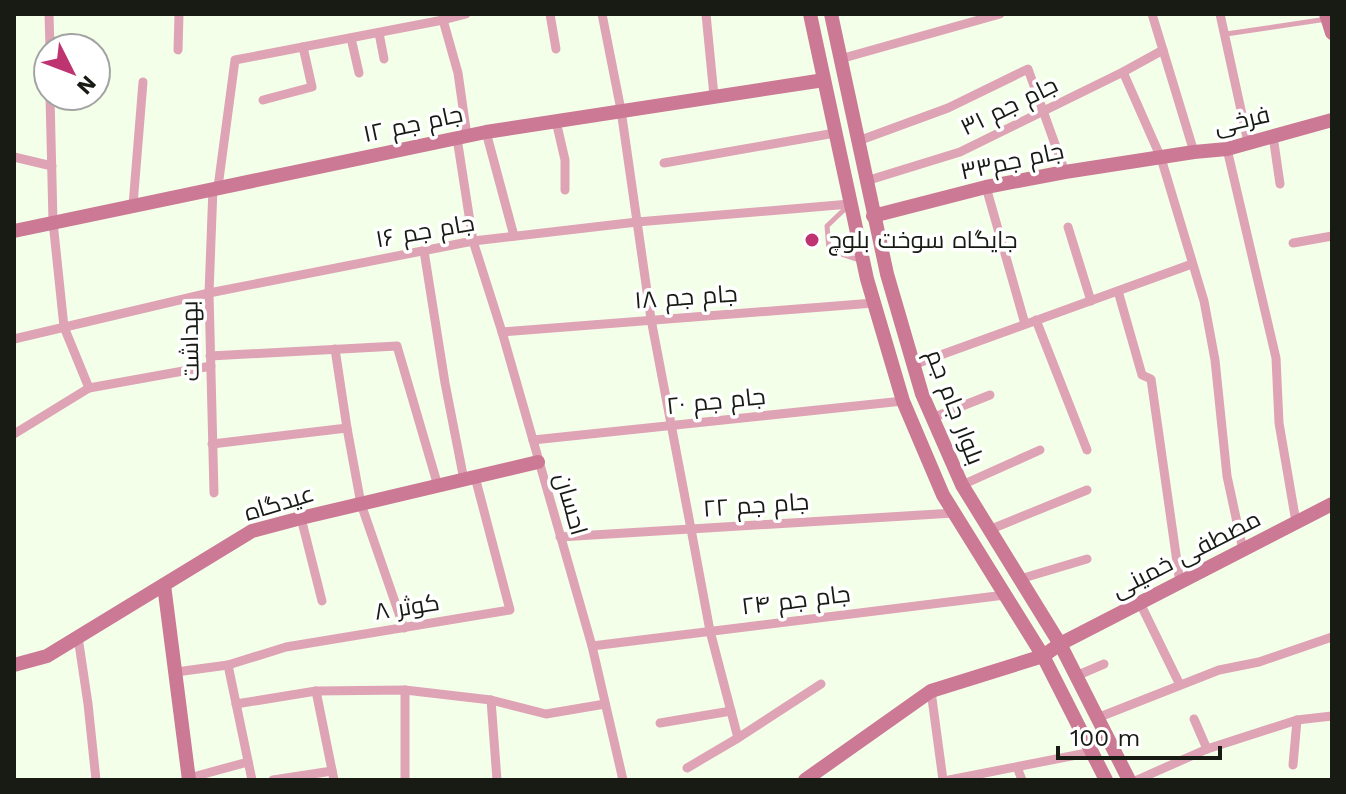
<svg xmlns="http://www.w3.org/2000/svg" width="1346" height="794" font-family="'Work Sans',Cairo,sans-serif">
<rect width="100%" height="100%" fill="#f4ffe9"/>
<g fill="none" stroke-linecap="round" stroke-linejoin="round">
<!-- lane -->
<g stroke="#dea4b6" stroke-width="5">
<polyline points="1226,34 1327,19"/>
<polyline points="849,205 827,226 829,250 862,261"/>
</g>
<!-- street -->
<g stroke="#dea4b6" stroke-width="9">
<polyline points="49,14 50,48"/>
<polyline points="550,14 556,49"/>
<polyline points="602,14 621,110 651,319 691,529 710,631 738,738"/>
<polyline points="706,14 714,96"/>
<polyline points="1152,14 1194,152"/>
<polyline points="1220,14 1248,142"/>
<polyline points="443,20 458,73 467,136"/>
<polyline points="379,33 384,59"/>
<polyline points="351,38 359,73"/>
<polyline points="178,50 179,14"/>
<polyline points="840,59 1000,14"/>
<polyline points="1123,72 1161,158 1204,301 1215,360 1227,476 1243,550"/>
<polyline points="50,96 53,222 64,327 89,388"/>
<polyline points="263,100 312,87 303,47"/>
<polyline points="556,121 565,160 565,190"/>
<polyline points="486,132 514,236"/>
<polyline points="1273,136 1280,184"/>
<polyline points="457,138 473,241 502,332 592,646 623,780"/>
<polyline points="858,141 948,108 1028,69 1065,172"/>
<polyline points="1227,149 1276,358 1279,423 1296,522"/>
<polyline points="14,157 52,166"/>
<polyline points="664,163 835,133"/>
<polyline points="866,181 960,152 1123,72 1163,50"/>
<polyline points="218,187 235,60 443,20 466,14"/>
<polyline points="986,187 1025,324"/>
<polyline points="213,188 209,293 214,493"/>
<polyline points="133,205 143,82"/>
<polyline points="1068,227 1091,301"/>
<polyline points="1293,243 1332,236"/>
<polyline points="424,251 445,383 464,480"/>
<polyline points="1118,291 1142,375 1151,379 1180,583"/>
<polyline points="1036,320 1087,450"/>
<polyline points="502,332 874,303"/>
<polyline points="14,339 209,293 473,241 637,222 850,204"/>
<polyline points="210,356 397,346 438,486"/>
<polyline points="913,365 1192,264"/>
<polyline points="932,418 990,395"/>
<polyline points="347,428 361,504 404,628"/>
<polyline points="14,434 89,388 211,366"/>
<polyline points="533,440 903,401"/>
<polyline points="212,444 347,428 335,349"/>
<polyline points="962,485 1040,450"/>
<polyline points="301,518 322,601"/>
<polyline points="989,530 1087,490"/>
<polyline points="560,537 954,513"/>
<polyline points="1020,579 1087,559"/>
<polyline points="1140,603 1180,685"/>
<polyline points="78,637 88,704 96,780"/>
<polyline points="592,646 1005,595"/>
<polyline points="228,665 252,780"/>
<polyline points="176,672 228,665 286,647 510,610 475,477"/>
<polyline points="1076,676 1104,664"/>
<polyline points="405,690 405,780"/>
<polyline points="316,691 334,780"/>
<polyline points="931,691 943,780"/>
<polyline points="491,700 497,780"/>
<polyline points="236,704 316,691 405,690 491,700 546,714 605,704"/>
<polyline points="1097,718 1219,670 1259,662 1332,637"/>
<polyline points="1194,719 1207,749"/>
<polyline points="660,723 731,711"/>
<polyline points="1293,765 1297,720"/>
<polyline points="1017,767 1022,780"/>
<polyline points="687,768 738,738 821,684"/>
<polyline points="189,778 248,762"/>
<polyline points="273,780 332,771"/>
<polyline points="949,780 1092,752"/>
<polyline points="1137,780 1207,749 1297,720 1332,716"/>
</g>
<!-- secondary -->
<g stroke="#cc7995" stroke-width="14">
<polyline points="810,14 867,279 903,401 943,495 1043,656 1106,780"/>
<polyline points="831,14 887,274 922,394 962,485 1060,644 1129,780"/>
<polyline points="1326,14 1332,33"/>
<polyline points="873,216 986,187 1065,172 1194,152 1227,149 1332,120"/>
<polyline points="14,231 486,132 824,80"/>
<polyline points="164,585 189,780"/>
<polyline points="14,665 47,656 252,531 301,518 538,462"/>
<polyline points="805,780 931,691 1043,656 1060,644 1332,504"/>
</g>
</g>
<!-- markers -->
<circle fill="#bd3470" stroke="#fff" stroke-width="3" cx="812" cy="240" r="8"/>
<g text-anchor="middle" stroke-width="7" stroke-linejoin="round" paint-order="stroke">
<!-- street labels -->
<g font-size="24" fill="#171b13" stroke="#fff">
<text transform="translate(1009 106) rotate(-26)" y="8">جام جم ۳۱</text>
<text transform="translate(1242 120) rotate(-13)" y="8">فرخی</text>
<text transform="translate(413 124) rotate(-12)" y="8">جام جم ۱۲</text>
<text transform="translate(1012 161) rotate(-12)" y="8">جام جم۳۳</text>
<text transform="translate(425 231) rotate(-10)" y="8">جام جم ۱۶</text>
<text transform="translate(686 297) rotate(-4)" y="8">جام جم ۱۸</text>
<text transform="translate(190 341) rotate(-91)" y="8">بهداشت</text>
<text transform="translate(716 401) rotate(-6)" y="8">جام جم ۲۰</text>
<text transform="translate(955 407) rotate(69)" y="8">بلوار جام جم</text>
<text transform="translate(279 503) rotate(-17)" y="8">عیدگاه</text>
<text transform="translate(571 504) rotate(74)" y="8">احسان</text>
<text transform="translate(756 505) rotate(-4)" y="8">جام جم ۲۲</text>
<text transform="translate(1186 554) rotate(-27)" y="8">مصطفی خمینی</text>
<text transform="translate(796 600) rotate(-7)" y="8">جام جم ۲۴</text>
<text transform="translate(407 607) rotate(-9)" y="8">کوثر ۸</text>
</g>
<!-- poi labels -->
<g font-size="24" fill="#171b13" stroke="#fff" text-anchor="start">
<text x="828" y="248">جایگاه سوخت بلوچ</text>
</g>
</g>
<!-- border -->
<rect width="1346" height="794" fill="none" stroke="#171b13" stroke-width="32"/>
<!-- north arrow -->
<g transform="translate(72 72) rotate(132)"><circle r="38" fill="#ffffff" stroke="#a2a4a1" stroke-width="2"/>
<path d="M0-6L14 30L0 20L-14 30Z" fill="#bd3470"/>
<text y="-12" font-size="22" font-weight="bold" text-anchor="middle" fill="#171b13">N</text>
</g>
<!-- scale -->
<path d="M1058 746v12h162v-12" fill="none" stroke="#171b13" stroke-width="4"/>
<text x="1070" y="746" font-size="24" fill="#171b13" stroke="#ffffff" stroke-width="6" paint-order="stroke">100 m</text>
</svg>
